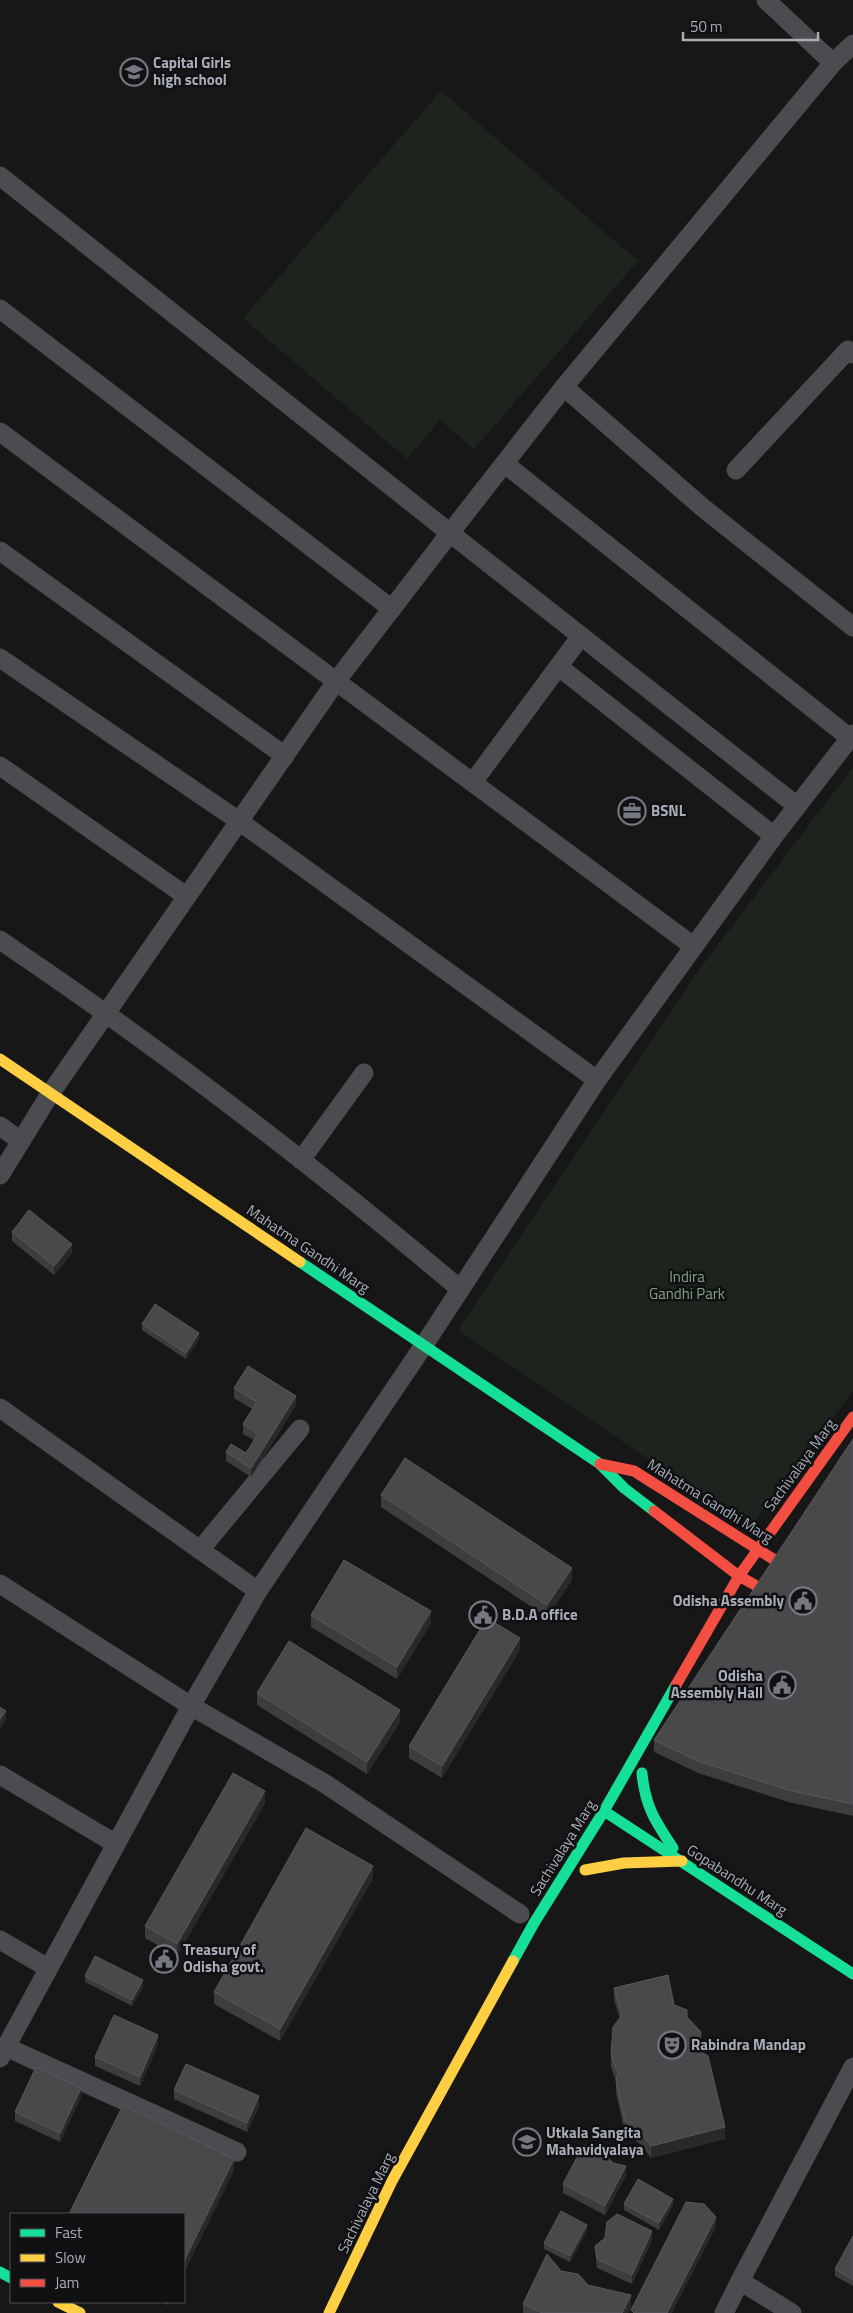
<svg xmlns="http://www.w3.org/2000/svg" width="853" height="2313" font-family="'Titillium Web',sans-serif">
<rect width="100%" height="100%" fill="#171717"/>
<!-- green -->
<g fill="#1d241e">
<polygon points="441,91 638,261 474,449 440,420 407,459 243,318"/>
<polygon points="853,767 853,1391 750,1528 458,1330 698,971"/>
</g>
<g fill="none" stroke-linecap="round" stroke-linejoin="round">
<!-- street -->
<g stroke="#4b4c50" stroke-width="19">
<polyline points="833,63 853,44"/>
<polyline points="0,176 450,533 564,387 833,63 766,0"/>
<polyline points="0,309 392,609"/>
<polyline points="564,387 702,507 853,627"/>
<polyline points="0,432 693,946"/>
<polyline points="505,464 850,738"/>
<polyline points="736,470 848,350 853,354"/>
<polyline points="0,551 285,756"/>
<polyline points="0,658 239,821 597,1080"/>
<polyline points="559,667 774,836"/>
<polyline points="0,766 186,896"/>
<polyline points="473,782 581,636"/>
<path d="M0 940C160 1048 313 1165 460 1289"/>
<polyline points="0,1126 21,1141"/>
<polyline points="301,1160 364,1073"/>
<polyline points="0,1175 50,1094 337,680 450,533 797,806"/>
<polyline points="0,1408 258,1591"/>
<polyline points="200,1550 300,1429"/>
<polyline points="0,1584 191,1706 324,1783 520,1914"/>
<polyline points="0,1775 116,1844"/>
<polyline points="0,1940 48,1968"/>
<polyline points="6,2047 237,2152"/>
<polyline points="0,2058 191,1706 258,1591 424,1345 597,1080 774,836 853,734"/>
<polyline points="724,2313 740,2281"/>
<polyline points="792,2313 740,2281 853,2067"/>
</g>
<!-- fast -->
<g stroke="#16e098" stroke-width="11">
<polyline points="300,1262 600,1464 624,1488 654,1511"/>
<path d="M642 1773C645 1806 655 1821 673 1848"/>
<polyline points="604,1811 853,1974"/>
<polyline points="513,1961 534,1923 604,1811 676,1685"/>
<polyline points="0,2272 11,2278"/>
</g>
<!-- slow -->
<g stroke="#ffcf43" stroke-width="11">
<polyline points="0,1059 300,1262"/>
<polyline points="585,1870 624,1863 682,1861"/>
<polyline points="58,2302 80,2313"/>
<polyline points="329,2313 392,2181 513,1961"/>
</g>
<!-- jam -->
<g stroke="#f24e42" stroke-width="11">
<polyline points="600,1464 634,1471 773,1559"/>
<polyline points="654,1511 739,1576 755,1585"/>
<polyline points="676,1685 739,1576 853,1417"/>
</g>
</g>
<!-- wall -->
<g fill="#3d3d3f">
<polygon points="12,1232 72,1253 54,1275 12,1241"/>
<polygon points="142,1324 199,1339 186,1359 142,1330"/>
<polygon points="234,1388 296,1405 251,1477 226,1461 226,1452 246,1453 254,1440 243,1434 243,1424 252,1409 234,1398"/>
<polygon points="853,1439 853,1816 788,1802 698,1773 654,1752 654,1740"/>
<polygon points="381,1495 572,1580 547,1617 381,1507"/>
<polygon points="311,1615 431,1623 397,1679 311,1627"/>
<polygon points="520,1650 442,1778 409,1758 409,1746"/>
<polygon points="257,1693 400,1722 367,1774 257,1705"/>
<polygon points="265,1803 177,1956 145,1938 145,1926"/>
<polygon points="373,1878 280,2041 214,2004 214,1992"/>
<polygon points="85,1976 143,1987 132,2006 85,1982"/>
<polygon points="614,1988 674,2005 687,2017 701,2044 700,2052 725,2139 651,2158 640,2144 625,2133 616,2093 616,2081 611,2067 611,2055 620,2019 614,2000"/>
<polygon points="158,2045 140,2086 95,2066 95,2057"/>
<polygon points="174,2090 259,2106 247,2132 174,2099"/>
<polygon points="81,2097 60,2142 15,2121 15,2112"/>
<polygon points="590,2154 613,2163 626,2175 605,2215 563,2193 563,2184"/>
<polygon points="624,2204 673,2205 659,2230 624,2210"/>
<polygon points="587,2231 570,2262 544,2249 544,2243"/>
<polygon points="853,2236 853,2286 835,2276 835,2269"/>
<polygon points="605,2238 652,2240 632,2284 597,2268 595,2246"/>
<polygon points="561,2271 631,2307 628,2313 523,2313 523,2304"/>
<polygon points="161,2302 170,2302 168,2305"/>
</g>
<!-- shaded-wall -->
<g fill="#29292a">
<polygon points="72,1244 72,1253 54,1275 54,1266"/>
<polygon points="199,1333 199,1339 186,1359 186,1353"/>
<polygon points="296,1396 296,1405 251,1477 251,1468"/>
<polygon points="572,1568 572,1580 547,1617 547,1605"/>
<polygon points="431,1611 431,1623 397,1679 397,1667"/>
<polygon points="520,1638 520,1650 442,1778 442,1766"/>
<polygon points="400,1710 400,1722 367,1774 367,1762"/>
<polygon points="6,1711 6,1720 0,1729 0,1719"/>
<polygon points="265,1791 265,1803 177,1956 177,1944"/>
<polygon points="373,1866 373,1878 280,2041 280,2029"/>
<polygon points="143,1980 143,1987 132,2006 132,2000"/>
<polygon points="701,2032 701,2044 699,2063 699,2051"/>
<polygon points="158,2035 158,2045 140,2086 140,2077"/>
<polygon points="81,2088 81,2097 60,2142 60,2133"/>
<polygon points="259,2096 259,2106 247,2132 247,2123"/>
<polygon points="725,2127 725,2139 651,2158 651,2146"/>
<polygon points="234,2159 234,2171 184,2273 184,2261"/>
<polygon points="626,2166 626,2175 605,2215 605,2206"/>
<polygon points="673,2199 673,2205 659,2230 659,2223"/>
<polygon points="716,2217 716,2227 672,2313 667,2313"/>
<polygon points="587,2225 587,2231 570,2262 570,2256"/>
<polygon points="652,2231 652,2240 632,2284 632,2275"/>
<polygon points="631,2295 631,2307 628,2313 622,2313"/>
</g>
<!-- building -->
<g fill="#49494c" stroke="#58595d">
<polygon points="29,1210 72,1244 54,1266 12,1232"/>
<polygon points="155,1304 199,1333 186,1353 142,1324"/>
<polygon points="248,1366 296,1396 251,1468 226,1452 231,1444 246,1453 258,1434 243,1424 257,1402 234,1388"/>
<polygon points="853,1439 853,1804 788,1790 698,1761 654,1740"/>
<polygon points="405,1458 572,1568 547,1605 381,1495"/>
<polygon points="344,1560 431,1611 397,1667 311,1615"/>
<polygon points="487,1618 520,1638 442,1766 409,1746"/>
<polygon points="289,1641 400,1710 367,1762 257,1693"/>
<polygon points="0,1707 6,1711 0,1719"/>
<polygon points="233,1773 265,1791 177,1944 145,1926"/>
<polygon points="306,1828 373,1866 280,2029 214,1992"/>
<polygon points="95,1956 143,1980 132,2000 85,1976"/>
<polygon points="668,1975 674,2005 687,2010 687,2017 701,2032 699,2051 708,2056 725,2127 651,2146 640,2132 625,2121 616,2081 618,2074 611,2055 613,2027 622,2015 614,1988"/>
<polygon points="114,2015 158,2035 140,2077 95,2057"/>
<polygon points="186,2064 259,2096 247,2123 174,2090"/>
<polygon points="36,2067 81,2088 60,2133 15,2112"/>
<polygon points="123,2105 234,2159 184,2261 184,2214 69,2214"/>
<polygon points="584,2144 590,2154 603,2152 613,2163 626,2166 605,2206 563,2184"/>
<polygon points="638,2179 673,2199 659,2223 624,2204"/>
<polygon points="686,2202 704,2204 716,2217 667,2313 634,2313 631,2310"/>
<polygon points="561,2211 587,2225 570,2256 544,2243"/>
<polygon points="617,2214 652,2231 632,2275 597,2259 595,2246 605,2238 607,2222"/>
<polygon points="853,2236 853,2280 835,2269"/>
<polygon points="547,2254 561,2271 578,2274 588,2285 631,2295 622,2313 542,2313 523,2304"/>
</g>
<!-- icons -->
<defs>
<g id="school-ring" transform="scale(1.4375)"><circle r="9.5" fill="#111113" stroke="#757880" stroke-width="1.5"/><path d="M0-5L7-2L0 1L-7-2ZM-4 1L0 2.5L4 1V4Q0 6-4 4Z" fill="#757880"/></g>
<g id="office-ring" transform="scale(1.4375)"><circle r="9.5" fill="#111113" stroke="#757880" stroke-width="1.5"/><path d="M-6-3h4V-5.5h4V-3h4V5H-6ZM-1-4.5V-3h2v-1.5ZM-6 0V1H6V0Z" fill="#757880"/></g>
<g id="civic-ring" transform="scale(1.4375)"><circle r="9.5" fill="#111113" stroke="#757880" stroke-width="1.5"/><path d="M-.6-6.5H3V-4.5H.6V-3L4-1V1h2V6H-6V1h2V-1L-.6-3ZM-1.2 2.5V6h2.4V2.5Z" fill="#757880"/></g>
<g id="theatre-ring" transform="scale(1.4375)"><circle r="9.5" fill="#111113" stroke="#757880" stroke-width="1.5"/><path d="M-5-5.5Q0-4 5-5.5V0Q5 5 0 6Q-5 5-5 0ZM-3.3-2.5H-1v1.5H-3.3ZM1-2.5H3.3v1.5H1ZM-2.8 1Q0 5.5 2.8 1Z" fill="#757880"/></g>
<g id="university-ring" transform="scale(1.4375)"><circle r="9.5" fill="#111113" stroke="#757880" stroke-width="1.5"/><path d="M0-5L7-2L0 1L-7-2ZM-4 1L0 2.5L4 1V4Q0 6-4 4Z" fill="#757880"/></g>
</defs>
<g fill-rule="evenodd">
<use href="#school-ring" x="134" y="72"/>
<use href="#office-ring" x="632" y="811"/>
<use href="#civic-ring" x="803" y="1601"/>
<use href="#civic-ring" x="483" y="1615"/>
<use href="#civic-ring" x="782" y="1685"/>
<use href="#civic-ring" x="164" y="1959"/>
<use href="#theatre-ring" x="672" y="2045"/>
<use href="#university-ring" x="527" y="2142"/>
</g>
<g text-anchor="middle" stroke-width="5" stroke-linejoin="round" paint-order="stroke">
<!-- poi labels -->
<g font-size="15" font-weight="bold" fill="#a8adb8" stroke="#111113" text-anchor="start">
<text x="153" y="68">Capital Girls<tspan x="153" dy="17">high school</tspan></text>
<text x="651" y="816">BSNL</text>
<text x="784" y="1606" text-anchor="end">Odisha Assembly</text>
<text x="502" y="1620">B.D.A office</text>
<text x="763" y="1681" text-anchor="end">Odisha<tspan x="763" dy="17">Assembly Hall</tspan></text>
<text x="183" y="1955">Treasury of<tspan x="183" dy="17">Odisha govt.</tspan></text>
<text x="691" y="2050">Rabindra Mandap</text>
<text x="546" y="2138">Utkala Sangita<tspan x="546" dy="17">Mahavidyalaya</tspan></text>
</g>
<!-- street labels -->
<g font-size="15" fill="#a8adb8" stroke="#111113">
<text transform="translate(308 1249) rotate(34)" y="5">Mahatma Gandhi Marg</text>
<text transform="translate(800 1465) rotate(-54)" y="5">Sachivalaya Marg</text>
<text transform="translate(710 1501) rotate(32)" y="5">Mahatma Gandhi Marg</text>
<text transform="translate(563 1848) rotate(-58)" y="5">Sachivalaya Marg</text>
<text transform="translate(737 1880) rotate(33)" y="5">Gopabandhu Marg</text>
<text transform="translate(366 2203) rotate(-64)" y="5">Sachivalaya Marg</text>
</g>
<!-- park labels -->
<g font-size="15" fill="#7fa381" stroke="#111113">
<text x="687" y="1282">Indira<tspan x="687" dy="17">Gandhi Park</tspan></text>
</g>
</g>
<!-- legend -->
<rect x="10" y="2213" width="175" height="90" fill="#111113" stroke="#4d4f55"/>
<rect x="20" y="2229" width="25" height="8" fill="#16e098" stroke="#4d4f55"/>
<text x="55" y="2238" font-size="15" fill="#a8adb8">Fast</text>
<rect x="20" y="2254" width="25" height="8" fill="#ffcf43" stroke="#4d4f55"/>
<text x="55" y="2263" font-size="15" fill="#a8adb8">Slow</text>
<rect x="20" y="2279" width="25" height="8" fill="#f24e42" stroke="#4d4f55"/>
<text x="55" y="2288" font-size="15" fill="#a8adb8">Jam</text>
<!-- scale -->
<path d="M683 32v8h135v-8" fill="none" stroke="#a8adb8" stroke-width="2.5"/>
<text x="690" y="32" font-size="15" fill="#a8adb8" stroke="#111113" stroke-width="4" paint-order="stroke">50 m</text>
</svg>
